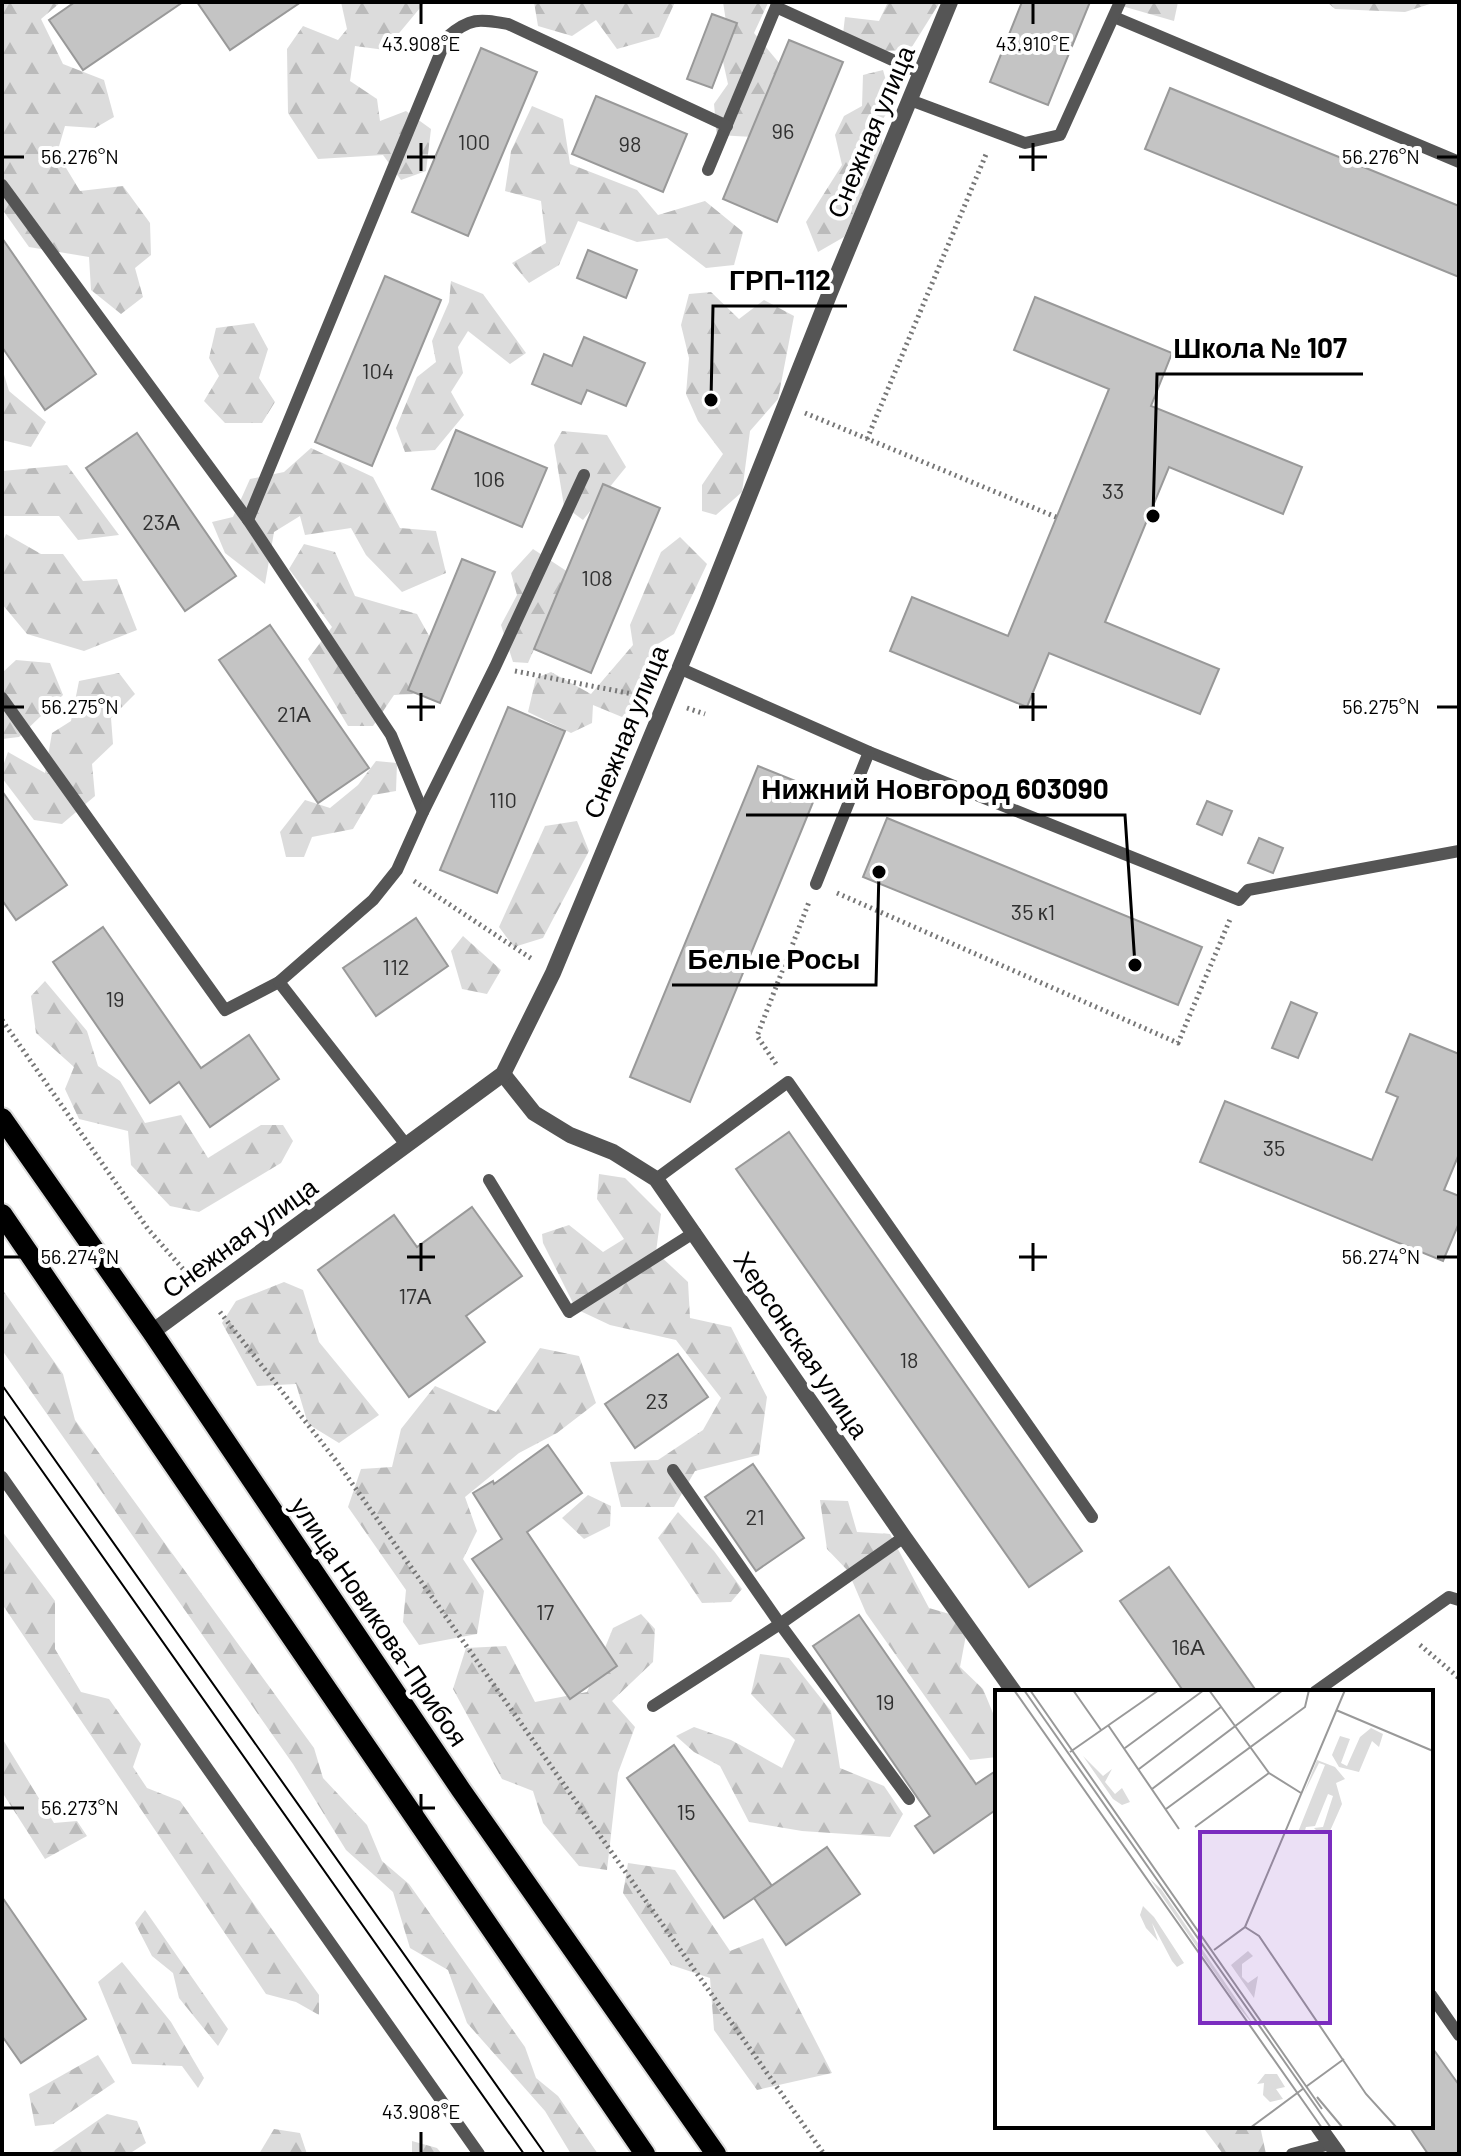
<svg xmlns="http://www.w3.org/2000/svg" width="1461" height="2156" font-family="Barlow,sans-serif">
<defs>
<pattern id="forest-firs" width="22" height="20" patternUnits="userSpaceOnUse" patternTransform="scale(2)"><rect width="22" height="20" fill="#dcdcdc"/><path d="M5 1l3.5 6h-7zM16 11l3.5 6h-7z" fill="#bbb"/></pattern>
</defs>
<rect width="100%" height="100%" fill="#fff"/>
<!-- forest -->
<g fill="url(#forest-firs)">
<polygon points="2,2 61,2 41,19 63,64 104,80 114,117 95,128 65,126 57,153 80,191 123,186 150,223 151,255 135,268 143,297 121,314 91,290 89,257 29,247 2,209"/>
<polygon points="341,2 425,2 385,50 355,46 350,81 377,99 380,121 406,111 431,129 426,171 401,180 383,155 318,159 288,113 287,49 303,26 338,40 347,29"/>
<polygon points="534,2 675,2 659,37 617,49 596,20 572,36 538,26"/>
<polygon points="723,2 768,3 754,33 780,64 753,137 717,135 714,104 728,84 720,48 727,28"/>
<polygon points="888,2 940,2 910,50 879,51 843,34 845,17 879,21"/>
<polygon points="1108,2 1178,2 1174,21"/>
<polygon points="1327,2 1436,2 1405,12 1335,9"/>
<polygon points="883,70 893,105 879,124 883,148 844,237 818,252 806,222 842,165 835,135 844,116 862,106 863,75"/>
<polygon points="532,106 563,119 570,164 637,190 658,215 705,201 743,232 734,265 706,268 667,238 637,242 578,221 559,265 529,283 512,263 546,243 541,201 505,191 511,151"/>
<polygon points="451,281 483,294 526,353 510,364 468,331 458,347 463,373 451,392 464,415 435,450 405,452 396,428 417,377 436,362 432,341 449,302"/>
<polygon points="711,292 739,319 764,300 794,316 778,399 750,431 742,492 716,515 702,511 702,485 723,454 698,421 686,394 689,358 681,325 689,294"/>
<polygon points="254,323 268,349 259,378 275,402 262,423 225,423 204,401 219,376 209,358 216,328"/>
<polygon points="2,368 9,391 46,422 31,447 2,440"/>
<polygon points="562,431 607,435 626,467 583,520 564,506 554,445"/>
<polygon points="311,448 373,477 400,528 436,531 446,573 402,592 366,555 351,528 305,535 300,516 274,532 265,584 225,553 212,522 233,517 250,479 284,472"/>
<polygon points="67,465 119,535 78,540 59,516 2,516 2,471"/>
<polygon points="6,534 41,554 63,554 83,581 117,579 137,630 84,651 27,634 2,604 2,544"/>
<polygon points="680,537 707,564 674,634 656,645 663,667 648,701 622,717 593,705 592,723 571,733 528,712 536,678 551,672 591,694 633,645 630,625 661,552"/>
<polygon points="304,544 335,552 355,596 417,614 444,663 435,693 394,695 373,726 348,726 308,659 332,627 289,569"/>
<polygon points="533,549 568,572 528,663 513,662 501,625 517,595 511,573"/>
<polygon points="16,660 50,663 63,695 19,737 2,739 2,673"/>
<polygon points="119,673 135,694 111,718 113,744 92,764 95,796 62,824 34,820 2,778 2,769 8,752 45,773 52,733 71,721 79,681"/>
<polygon points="376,761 397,763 396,791 373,795 353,829 312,837 304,857 286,857 280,832 305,800 330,808 358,785"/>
<polygon points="577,821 589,851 543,938 514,947 499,927 545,826"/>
<polygon points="463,936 501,970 487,994 462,989 451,951"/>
<polygon points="45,981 87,1031 98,1066 120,1081 145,1123 181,1115 208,1158 261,1125 283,1125 293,1141 281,1163 199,1212 170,1206 131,1165 128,1131 79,1119 65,1089 74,1067 36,1033 31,996"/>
<polygon points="599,1174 625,1178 661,1214 656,1252 688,1282 690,1318 731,1327 767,1397 759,1455 695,1471 674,1507 621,1507 610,1462 658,1460 703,1430 721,1398 676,1340 610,1325 576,1309 543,1243 542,1234 569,1225 603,1252 624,1239 597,1199"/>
<polygon points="284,1282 303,1290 319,1342 379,1415 339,1443 308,1424 296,1384 257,1386 222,1323 236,1301"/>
<polygon points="2,1289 63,1374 75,1420 314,1748 323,1778 367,1825 382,1861 409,1884 525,2047 536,2078 558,2096 598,2154 571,2154 545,2111 467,2023 448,1970 410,1948 393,1892 346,1850 293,1764 2,1350"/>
<polygon points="540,1348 579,1356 596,1403 557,1433 519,1453 465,1497 477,1531 463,1559 484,1591 477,1634 419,1645 403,1622 406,1590 348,1507 361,1469 392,1467 401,1429 435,1386 496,1412"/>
<polygon points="588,1495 611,1506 610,1526 584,1539 562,1518"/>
<polygon points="820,1500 848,1501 857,1532 890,1534 929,1608 953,1615 966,1635 960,1667 983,1689 997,1723 997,1757 970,1760 866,1613 848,1571 827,1549"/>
<polygon points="678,1512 714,1551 742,1589 731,1602 702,1603 658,1538"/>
<polygon points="2,1531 55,1601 55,1649 81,1692 109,1699 141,1744 133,1767 147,1788 180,1801 319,1995 319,2015 296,2002 266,1994 2,1604"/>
<polygon points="641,1614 655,1629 653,1662 612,1701 635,1727 618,1773 607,1870 579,1866 543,1823 533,1791 502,1779 453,1689 466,1648 506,1646 535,1702 587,1692 613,1628"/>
<polygon points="760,1654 789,1658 831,1711 840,1768 884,1786 903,1814 890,1837 802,1831 749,1822 720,1766 694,1752 676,1736 694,1727 731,1740 782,1768 795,1740 751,1694"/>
<polygon points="2,1738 54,1823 77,1821 87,1836 45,1859 2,1792"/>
<polygon points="628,1863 675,1870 730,1951 763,1938 832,2073 757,2090 714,2030 710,1978 671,1965 623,1893"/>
<polygon points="145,1910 228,2029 218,2046 179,1998 173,1973 152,1956 135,1923"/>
<polygon points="122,1962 171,2022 204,2078 198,2088 182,2066 132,2064 98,1982"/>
<polygon points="98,2055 115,2082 53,2124 35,2126 29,2094"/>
<polygon points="107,2114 137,2121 146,2143 129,2154 49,2154"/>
<polygon points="1202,2126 1260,2126 1266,2154 1223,2154"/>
<polygon points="274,2129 300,2133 307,2154 259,2154"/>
<polygon points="412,2141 437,2148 442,2154 412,2154"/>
</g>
<!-- building -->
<g fill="#c4c4c4" stroke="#999" stroke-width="2">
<polygon points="75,2 183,2 83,70 49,20"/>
<polygon points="197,2 301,2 230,50"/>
<polygon points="1022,2 1090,2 1048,105 990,82"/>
<polygon points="712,14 737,23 712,88 687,79"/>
<polygon points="789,40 843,62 777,222 723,199"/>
<polygon points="481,48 537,72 468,236 412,212"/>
<polygon points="1170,88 1459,206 1459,277 1145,149"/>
<polygon points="596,96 687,134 663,192 572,154"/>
<polygon points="2,238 96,374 45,410 2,347"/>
<polygon points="588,250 637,270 626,298 577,278"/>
<polygon points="385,276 441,300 372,466 315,442"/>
<polygon points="1035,297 1172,353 1151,406 1302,467 1283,514 1169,467 1105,622 1219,669 1200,714 1049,653 1027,707 890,651 912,597 1008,636 1109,389 1014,350"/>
<polygon points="584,337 645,363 626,406 587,390 581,404 532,384 544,354 572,366"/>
<polygon points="456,430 547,468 522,527 432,489"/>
<polygon points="137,433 236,576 185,611 86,468"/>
<polygon points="603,484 660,508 591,673 534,649"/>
<polygon points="462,559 495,572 440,703 408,690"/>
<polygon points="270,625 369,768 318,803 219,660"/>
<polygon points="508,707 565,731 497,893 440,870"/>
<polygon points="758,766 818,790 690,1102 630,1077"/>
<polygon points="2,791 67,885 16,920 2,900"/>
<polygon points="1207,801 1232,811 1222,835 1197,824"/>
<polygon points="887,818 1202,947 1178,1005 863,877"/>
<polygon points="1259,838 1283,848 1273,873 1248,863"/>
<polygon points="416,918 448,966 376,1016 343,968"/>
<polygon points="103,927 201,1068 249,1035 279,1079 210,1127 179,1082 150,1103 53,962"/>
<polygon points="1291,1002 1317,1013 1298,1058 1272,1048"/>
<polygon points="1410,1034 1459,1054 1459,1154 1444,1190 1459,1196 1459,1223 1443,1261 1200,1162 1225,1101 1372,1160 1398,1097 1386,1092"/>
<polygon points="789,1132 1082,1551 1029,1587 736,1169"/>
<polygon points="472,1207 522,1276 466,1316 485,1342 409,1397 318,1270 394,1215 417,1247"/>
<polygon points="678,1354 708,1397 635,1448 605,1404"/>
<polygon points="548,1445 582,1493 527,1532 617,1666 570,1699 472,1559 502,1539 473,1493 493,1481 494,1484"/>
<polygon points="753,1464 804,1538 756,1571 705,1497"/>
<polygon points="1169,1567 1257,1692 1184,1692 1120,1601"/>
<polygon points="859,1615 976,1784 997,1770 997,1809 934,1853 915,1826 930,1816 813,1646"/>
<polygon points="674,1745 772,1886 724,1918 627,1778"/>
<polygon points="827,1847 860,1894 786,1945 754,1898"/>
<polygon points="2,1897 86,2019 21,2063 2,2036"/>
<polygon points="1431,2046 1459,2085 1459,2154 1428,2154 1409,2126 1431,2126"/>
</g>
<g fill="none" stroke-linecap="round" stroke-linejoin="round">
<!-- primary casing -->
<g stroke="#dbdbdb" stroke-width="24">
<g id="primary">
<polyline points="2,1118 152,1332 461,1790 716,2154"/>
<polyline points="2,1214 645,2154"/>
</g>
</g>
<!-- path -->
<g stroke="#777" stroke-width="5" stroke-dasharray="2 4" stroke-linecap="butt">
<polyline points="805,413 1056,517"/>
<polyline points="867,439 987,152"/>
<polyline points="515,671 643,696"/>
<polyline points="687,708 705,714"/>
<polyline points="414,881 532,959"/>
<polyline points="837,893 1178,1043 1231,917"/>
<polyline points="2,1020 148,1229 190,1277"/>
<polyline points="776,1064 757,1036 809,902"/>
<polyline points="220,1312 337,1462 824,2154"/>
<polyline points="1420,1645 1459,1678"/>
</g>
<!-- service -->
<g stroke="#555" stroke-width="12">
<polyline points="776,7 921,73"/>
<polyline points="1114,17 1459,162"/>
<polyline points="910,100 1025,143 1060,135 1120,2"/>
<polyline points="708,170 778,2"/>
<polyline points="2,185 248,520 391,735 423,812"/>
<path d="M248 520 447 37C471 17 479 19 508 24L727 126"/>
<polyline points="679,668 869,752 1239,900 1248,890 1459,851"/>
<polyline points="2,698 225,1010 279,982 407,1146"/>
<polyline points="816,884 869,752"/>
<polyline points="279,982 373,900 397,870 423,812 495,667 584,475"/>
<polyline points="656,1179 788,1082 1092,1517"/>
<polyline points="489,1180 569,1312 695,1232"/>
<polyline points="673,1470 780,1624 909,1799"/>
<polyline points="2,1477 479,2154"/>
<polyline points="1315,1692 1449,1597 1459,1600"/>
<polyline points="653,1706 780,1624 904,1537"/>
<polyline points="1431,1995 1459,2035"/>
<polyline points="1292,2154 1330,2144"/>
</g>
<!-- minor -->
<g stroke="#555" stroke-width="16">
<polyline points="503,1074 534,1113 570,1135 613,1152 656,1179 904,1537 1014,1692"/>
<polyline points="1318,2126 1338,2154"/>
</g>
<!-- tertiary -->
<polyline stroke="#555" stroke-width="16" points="152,1332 503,1074 553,973 707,602 829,295 950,2"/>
<!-- primary -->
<use href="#primary" stroke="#000" stroke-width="20"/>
<!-- tram -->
<g stroke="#000" stroke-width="2">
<polyline points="2,1385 545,2154"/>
<polyline points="2,1414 524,2154"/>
</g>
</g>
<!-- ticks -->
<path fill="none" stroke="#000" stroke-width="3" d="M421 4V24M1033 4V24M421 143V171M1033 143V171M4 157H24M407 157H435M1019 157H1047M1437 157H1457M421 693V721M1033 693V721M4 707H24M407 707H435M1019 707H1047M1437 707H1457M421 1243V1271M1033 1243V1271M4 1257H24M407 1257H435M1019 1257H1047M1437 1257H1457M421 1794V1822M4 1808H24M407 1808H435M421 2132V2152"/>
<g text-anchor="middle" stroke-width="8" stroke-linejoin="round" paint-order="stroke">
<!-- number labels -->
<g font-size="22" fill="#313131">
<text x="783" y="139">96</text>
<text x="474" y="150">100</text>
<text x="630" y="152">98</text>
<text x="378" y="379">104</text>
<text x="489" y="487">106</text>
<text x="1113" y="499">33</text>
<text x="161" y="530">23А</text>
<text x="597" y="586">108</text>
<text x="294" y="722">21А</text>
<text x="503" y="808">110</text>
<text x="1033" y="920">35 к1</text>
<text x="396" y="975">112</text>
<text x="115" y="1007">19</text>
<text x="1274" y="1156">35</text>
<text x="415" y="1304">17А</text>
<text x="909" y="1368">18</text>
<text x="657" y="1409">23</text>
<text x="755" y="1525">21</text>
<text x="545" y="1620">17</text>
<text x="1188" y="1655">16А</text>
<text x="885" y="1710">19</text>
<text x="686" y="1820">15</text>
</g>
<!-- street labels -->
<g font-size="26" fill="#000" stroke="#fff">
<text transform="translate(871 132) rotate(-67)" y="9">Снежная улица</text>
<text transform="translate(626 732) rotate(-68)" y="9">Снежная улица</text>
<text transform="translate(240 1238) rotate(-36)" y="9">Снежная улица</text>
<text transform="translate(801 1345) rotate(56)" y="9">Херсонская улица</text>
<text transform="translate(379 1622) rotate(56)" y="9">улица Новикова-Прибоя</text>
</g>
</g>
<!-- overview -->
<g transform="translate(995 1690)">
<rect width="438" height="438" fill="#fff"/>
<path d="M376 38 388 44 384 57 377 51 364 82 344 77 337 65 345 46 355 49 346 73 352 76 365 47ZM88 66 108 86 117 79 110 92 120 104 127 98 135 112 127 115 118 109ZM322 70 340 77 350 89 341 93 347 114 335 141 324 143 319 138 328 137 338 106 333 104 320 136 311 137 309 144 303 142 330 75 324 73 309 103ZM155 189 166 199 261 338 242 315ZM148 216 159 227 189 273 182 277 177 271 157 233 163 251 151 238 145 225ZM253 261 258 266 247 274V287L253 293 263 286 259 308 236 275ZM270 384H282L290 397 281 399 288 409 275 412 268 405 269 393 262 394Z" fill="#dcdcdc"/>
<path fill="none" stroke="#999" stroke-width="2" d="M19 0 327 438M29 0 336 438M35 0 327 419M78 0 106 40M214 0 274 83 306 103M341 20 438 61M113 35 184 139M130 58 209 0M75 62 164 0M144 79 226 17M157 99 288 0M171 119 310 17 314 0M200 137 274 83M250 237 264 246 371 404 402 438M219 260 250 237 350 0M312 396 349 369M322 407 348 438M255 438 309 398"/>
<path fill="#7b2cbf" fill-opacity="0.15" stroke="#7b2cbf" stroke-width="4" d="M205 142H335V333H205Z"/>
<rect width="438" height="438" fill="none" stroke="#000" stroke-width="4"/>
</g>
<g font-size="20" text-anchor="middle" fill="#000" stroke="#fff" stroke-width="8" stroke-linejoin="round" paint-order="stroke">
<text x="421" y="51">43.908°E</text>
<text x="1033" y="51">43.910°E</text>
<text x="80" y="164">56.276°N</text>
<text x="1381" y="164">56.276°N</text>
<text x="80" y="714">56.275°N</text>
<text x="1381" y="714">56.275°N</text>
<text x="80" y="1264">56.274°N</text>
<text x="1381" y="1264">56.274°N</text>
<text x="80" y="1815">56.273°N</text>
<text x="421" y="2119">43.908°E</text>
</g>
<!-- callouts -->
<path fill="none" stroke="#000" stroke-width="3" d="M711 400L713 306H847M1153 516L1157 374H1363M1135 965L1125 815H746M879 872L876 985H672"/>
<g fill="#000" stroke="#fff" stroke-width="3">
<circle cx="711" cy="400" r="8"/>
<circle cx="1153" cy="516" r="8"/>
<circle cx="1135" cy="965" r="8"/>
<circle cx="879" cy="872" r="8"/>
</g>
<g font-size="28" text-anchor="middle" font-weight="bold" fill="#000" stroke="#fff" stroke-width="8" stroke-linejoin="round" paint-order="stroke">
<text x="780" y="290">ГРП-112</text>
<text x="1260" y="358">Школа № 107</text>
<text x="935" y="799">Нижний Новгород 603090</text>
<text x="774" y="969">Белые Росы</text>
</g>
<!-- border -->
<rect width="1461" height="2156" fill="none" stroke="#000000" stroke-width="8"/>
</svg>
